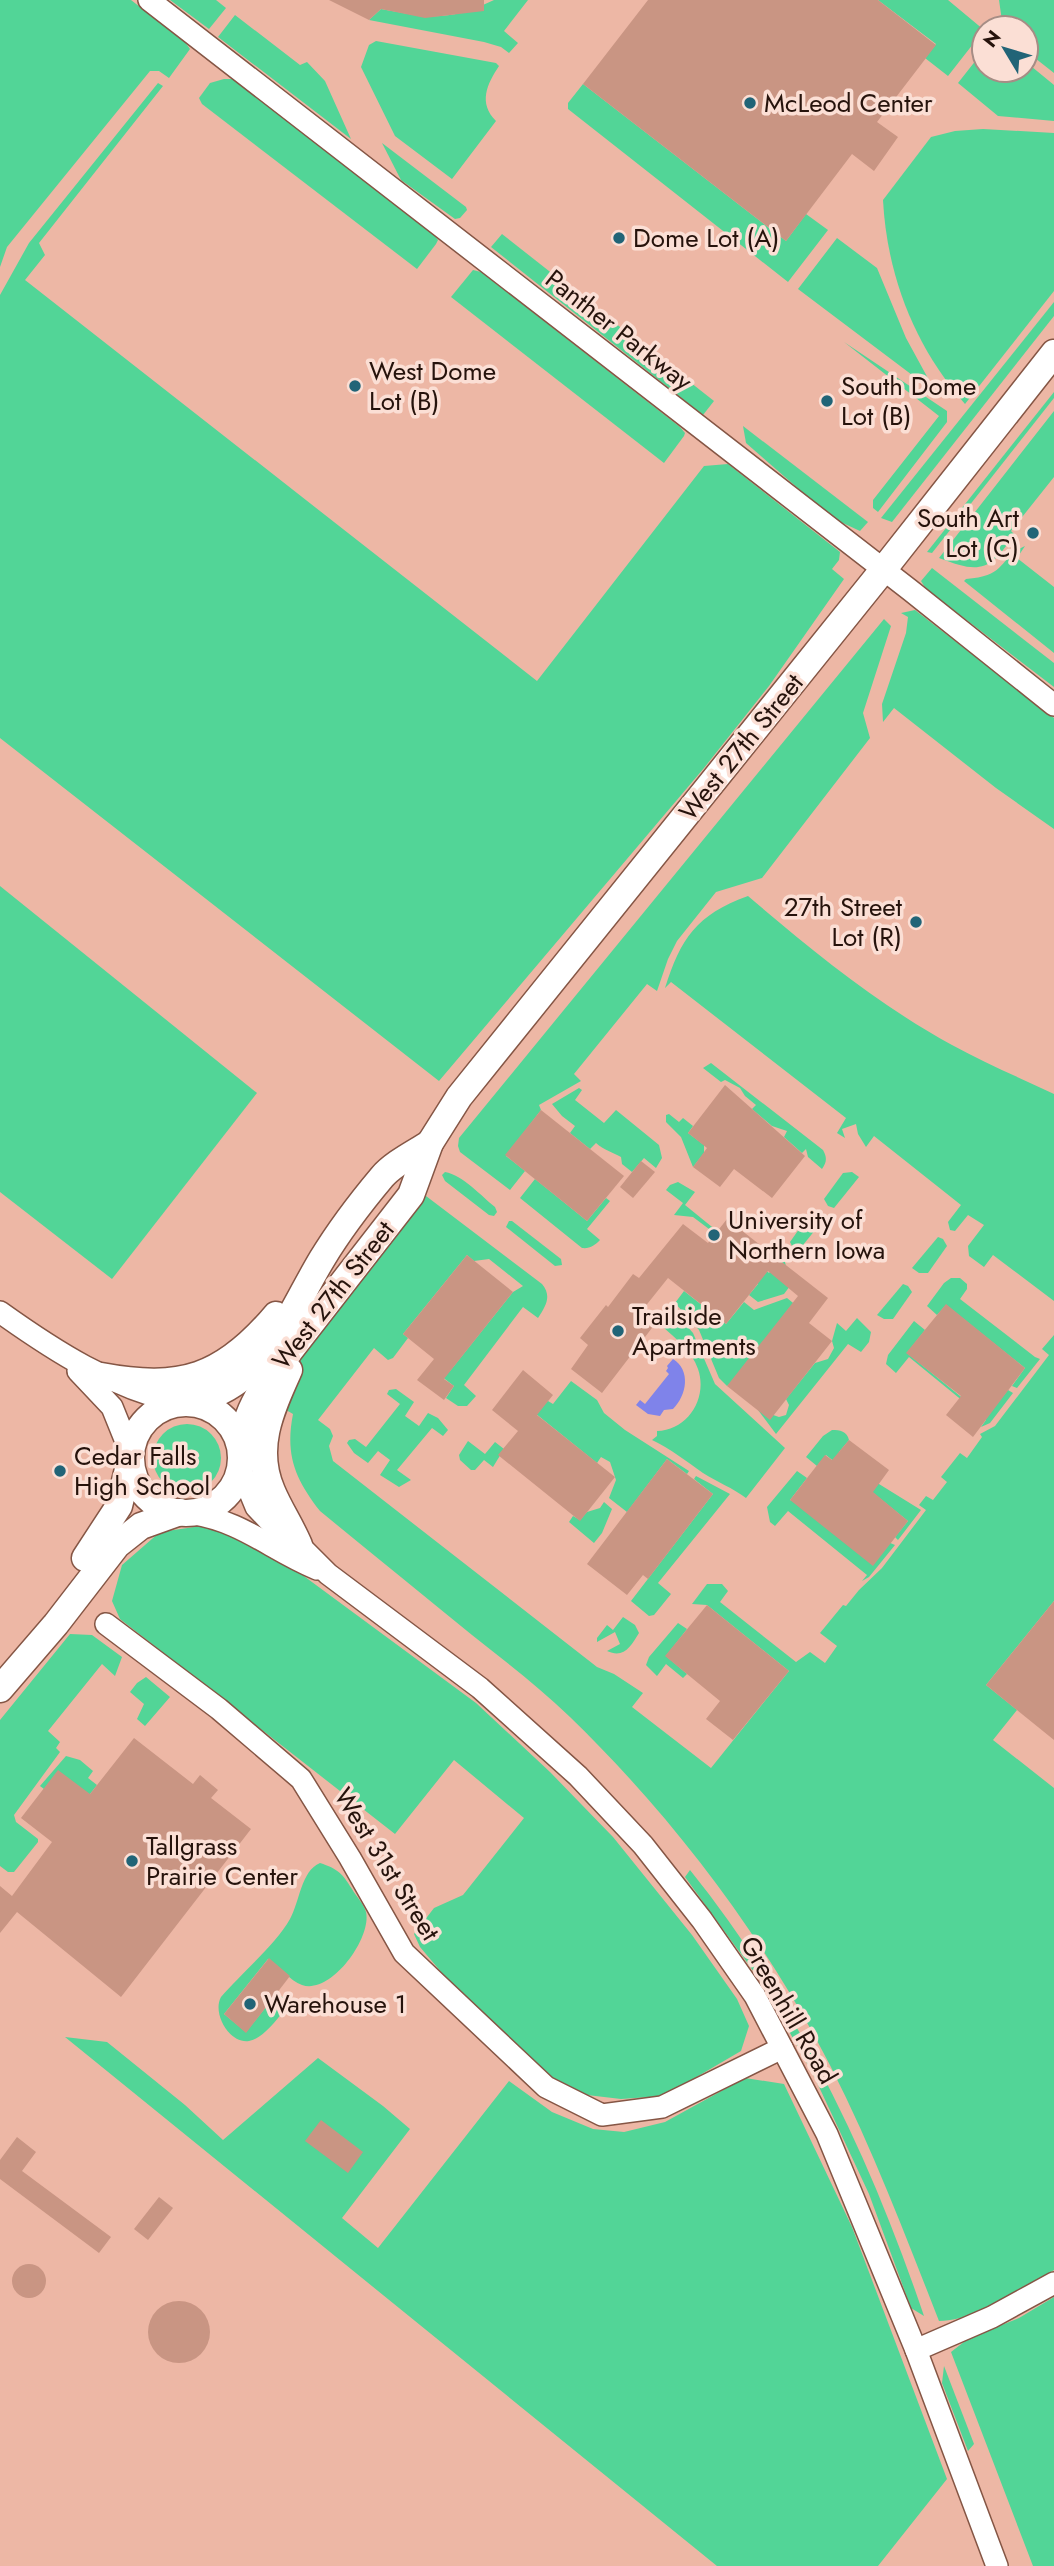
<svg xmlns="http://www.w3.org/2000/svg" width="1054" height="2566" font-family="Jost,sans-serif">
<rect width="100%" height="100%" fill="#edb7a5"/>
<!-- green -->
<g fill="#52d597">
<polygon points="0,0 131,0 185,42 190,49 169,78 159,71 150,71 7,247 0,267"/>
<polygon points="170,0 216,0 226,8 209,29"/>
<path d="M494 0H528L504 31 518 43 509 53 501 47 484 42 369 20 381 9C428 18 449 22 494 0Z"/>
<polygon points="878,0 948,0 984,30 948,76 925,58 936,44"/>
<polygon points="999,0 1054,0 1054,73 1026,51 1026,28 1003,28"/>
<polygon points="235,15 300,65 307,62 325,81 351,139 218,37"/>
<path d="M376 41 496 63 499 66C487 84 478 103 496 121L452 179 395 136 361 67 369 45Z"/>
<polygon points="984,50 984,70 1026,70 1026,62 1054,85 1054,121 998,116 958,83"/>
<polygon points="224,79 233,79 435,236 438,240 436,244 417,269 202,104 199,98 210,83"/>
<polygon points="158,83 163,86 39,243 45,255 25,280 537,681 704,466 728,464 840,552 839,560 832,569 844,579 769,686 704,768 439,1081 0,738 0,295 29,243"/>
<polygon points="583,84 786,241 806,214 828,230 788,282 568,109 568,103"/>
<path d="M983 129 1054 133V291L965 404C915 347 887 276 883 200L931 137 955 131Z"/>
<polygon points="382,143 466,207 467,210 460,218 455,219 401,180"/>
<polygon points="502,234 714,401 703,415 491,247"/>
<polygon points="837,238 877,268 906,338 936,393 798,289"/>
<polygon points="473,270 481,272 680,427 685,433 684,436 664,463 451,297"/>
<polygon points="1054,302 1054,316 892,522 881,518"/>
<polygon points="844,342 947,411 947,422 878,512 873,508 873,500 939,416"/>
<polygon points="1054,392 1054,398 932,553 927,552"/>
<path d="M1054 411V477L1011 531 1014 534C990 573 978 573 939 558Z"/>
<polygon points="743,426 868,522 860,531 832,518 746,443"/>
<path d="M1025 546 1017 558 1054 587V653L964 581 966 579C1008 576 997 559 1025 546Z"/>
<polygon points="932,568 1054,663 1054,687 926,589 921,581"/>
<polygon points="915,610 1054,718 1054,829 996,788 894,708 883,722 882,704 906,633 908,617 901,613"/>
<polygon points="884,619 891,626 863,713 870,738 762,878 716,892 677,941 668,959 657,991 647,984 574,1074 581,1081 539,1105 541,1110 506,1156 525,1171 510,1190 460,1152 458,1146 459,1138"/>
<polygon points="0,886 257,1093 112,1279 0,1192"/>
<path d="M748 896C810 949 880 1006 952 1045 985 1063 1020 1078 1054 1094V1301L993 1255 984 1267 969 1256 968 1246 984 1225 968 1215 955 1231 950 1230 948 1222 961 1205 874 1136 866 1147 858 1134 856 1124 842 1129 845 1138 837 1133 846 1118 671 982 665 988C681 938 696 915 748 896Z"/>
<path d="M711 1063 823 1150C827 1157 827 1162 822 1169L808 1157 806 1149 802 1153 784 1137 787 1131 772 1126 752 1109 756 1105 745 1096 740 1088 725 1080 721 1082 703 1068Z"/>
<path d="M579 1088 582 1090 575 1100 604 1123 616 1110 659 1145 662 1158 656 1168 644 1158 632 1172 622 1164 621 1157C612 1152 604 1150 596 1143L590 1149 570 1133 575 1126 562 1116 552 1104Z"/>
<polygon points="669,1114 679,1122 683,1118 693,1126 688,1133 704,1145 704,1153 693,1167 681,1137 666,1122 666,1115"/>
<path d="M445 1172C463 1175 481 1196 495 1207L497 1212 494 1216 489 1215 445 1181 442 1175Z"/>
<polygon points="852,1172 859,1177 834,1208 828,1206 824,1199 843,1173"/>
<path d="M535 1179 587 1221 606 1198 610 1201 587 1229 600 1240C595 1245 590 1249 582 1248L520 1198Z"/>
<polygon points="678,1182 695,1192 685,1205 717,1231 717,1235 693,1217 674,1215 683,1203 666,1190 670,1185"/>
<path d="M419 1195 426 1196 542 1284C552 1296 546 1306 538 1318L523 1307 464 1385 476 1396 467 1406H458L446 1398 454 1386 437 1373 450 1371 513 1292 523 1286 489 1259 474 1261 467 1255 403 1334 408 1338 393 1358 388 1360 374 1348 318 1420 330 1429 333 1436 329 1446 333 1461 597 1667 614 1674 643 1693 632 1707 711 1768 789 1671 707 1605 692 1604 707 1584H722L728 1591 720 1602 796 1662 810 1652 825 1663 837 1646 820 1633 843 1605 846 1606 859 1590 882 1568 926 1510 919 1505 926 1496 933 1500 947 1482 941 1477 960 1453 967 1458 982 1437 980 1434 995 1426 1049 1355 1042 1349 1054 1335V1601L986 1685 1017 1710 993 1740 1054 1788V2270C1023 2289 976 2321 939 2321 901 2224 864 2126 814 2035 750 1919 665 1809 570 1717 539 1687 505 1661 472 1635 422 1594 371 1553 320 1511 295 1479 285 1455 293 1414L262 1396Z"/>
<polygon points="817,1214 824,1219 799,1250 793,1248 790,1242 809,1215"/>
<polygon points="509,1221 512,1221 561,1259 562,1265 555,1266 506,1227"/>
<polygon points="938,1237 943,1239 947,1246 928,1273 919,1273 912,1268"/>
<polygon points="780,1259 785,1262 790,1286 784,1294 758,1302 749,1295 758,1284 752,1278 761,1266 769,1273"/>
<polygon points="951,1278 960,1278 967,1284 967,1289 960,1299 1035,1357 1040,1359 1017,1388 1012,1386 1025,1368 946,1305 937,1315 927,1306 944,1283"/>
<polygon points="903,1284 908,1286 912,1292 893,1319 884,1319 877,1315"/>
<polygon points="684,1291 726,1324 744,1302 754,1310 787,1298 809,1316 727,1386 719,1378 699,1330 675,1303"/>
<path d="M671 1308 693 1333 715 1384 785 1448 746 1498C733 1488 717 1482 703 1473 686 1461 671 1449 652 1440L657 1436V1431C688 1430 708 1398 698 1369 692 1351 676 1339 663 1327L665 1315Z"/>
<polygon points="857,1318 871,1332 869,1342 861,1352 848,1344 776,1434 758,1410 779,1417 786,1415 789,1405 786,1399 815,1363 828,1359 834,1348 832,1341 837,1323 846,1331"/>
<polygon points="914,1321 925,1330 907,1353 986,1417 1008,1390 1013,1393 990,1423 981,1427 986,1420 909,1357 896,1373 886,1364 888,1355"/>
<polygon points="571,1381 597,1400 604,1413 625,1430 689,1471 687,1474 667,1459 627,1512 609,1498 616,1480 610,1462 601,1457 597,1463 525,1405 548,1401 553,1404"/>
<polygon points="396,1389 414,1402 405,1416 419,1426 428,1413 438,1418 448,1430 443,1436 432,1428 397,1470 411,1480 399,1487 380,1475 390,1460 378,1451 368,1463 354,1453 347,1443 349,1440 355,1439 366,1447 400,1404 387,1394 389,1390"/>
<circle cx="187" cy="1458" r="34"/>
<path d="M832 1430C840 1430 847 1431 849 1440L839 1452 879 1484 921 1510 898 1540 895 1537 908 1521 826 1455 817 1466 806 1457 823 1436Z"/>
<polygon points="468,1441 485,1454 495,1442 504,1449 493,1467 484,1460 475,1470 471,1470 460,1460 459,1455"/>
<polygon points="797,1471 807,1478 790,1500 895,1545 869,1577 862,1581 867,1575 788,1511 775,1526 770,1522 767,1507"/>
<polygon points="696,1476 730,1494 658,1583 671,1594 654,1615 649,1616 631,1601 713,1494 694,1479"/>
<polygon points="604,1502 612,1509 602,1533 594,1543 569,1522 573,1516 580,1520 587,1512 600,1508"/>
<polygon points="215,1524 297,1571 476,1703 550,1772 613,1837 692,1935 737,1999 749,2026 741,2051 664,2096 621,2099 587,2095 544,2076 442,1973 420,1947 414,1934 434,1908 463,1895 524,1818 454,1760 395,1834 120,1619 112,1601 122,1565 160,1532"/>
<path d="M623 1617 635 1625 639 1633C631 1646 624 1659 607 1651L620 1644 615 1632 597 1642V1638L607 1625 613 1630Z"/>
<polygon points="678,1623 687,1629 666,1656 687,1674 683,1678 666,1664 657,1676 646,1665 649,1657"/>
<polygon points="70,1634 92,1635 122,1657 115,1676 102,1664 48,1731 60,1742 56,1748 60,1752 14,1815 16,1822 38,1839 38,1842 14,1872 8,1872 0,1866 0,1720"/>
<polygon points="146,1677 170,1697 145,1726 137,1719 144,1704 130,1692 137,1683"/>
<polygon points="66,1756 80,1760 93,1771 88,1778 97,1785 90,1794 44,1789 40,1786"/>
<path d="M320 1863C338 1869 342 1873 352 1889 356 1896 364 1904 366 1912 372 1938 331 1995 302 1985 290 1981 279 1966 268 1959L224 2014 246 2032 277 1993 290 2003C280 2015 265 2038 249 2041 229 2044 212 2013 221 1997 241 1974 276 1944 290 1919 300 1901 301 1871 320 1863Z"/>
<path d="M690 1870C796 2002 870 2156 924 2316L911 2308 869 2194 813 2074 762 1983 685 1877Z"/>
<polygon points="65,2037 107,2042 185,2105 223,2140 318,2058 383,2106 410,2129 342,2218 378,2248 509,2081 552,2112 593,2129 624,2132 665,2122 745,2078 784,2084 852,2227 947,2479 878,2566 717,2566"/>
<polygon points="1054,2297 1054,2566 1033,2566 951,2352 969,2338 1019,2318"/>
<polygon points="944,2366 974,2444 968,2451 942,2383"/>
</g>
<!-- water -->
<path fill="#7f83ea" d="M673 1359C691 1370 687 1395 673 1409L664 1410 660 1416 648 1414 636 1405 640 1400 645 1404 669 1374 666 1371 668 1368 667 1366Z"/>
<!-- building -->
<g fill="#c99583">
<polygon points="329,0 484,0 484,11 425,18 381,9 369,20"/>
<polygon points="648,0 878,0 936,45 877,122 898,137 874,171 852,154 786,241 583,84"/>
<polygon points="725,1085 805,1156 772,1198 734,1169 720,1187 693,1167 707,1148 688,1133"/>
<polygon points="541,1110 624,1176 587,1221 505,1155"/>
<polygon points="641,1161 655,1172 633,1198 620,1187"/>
<polygon points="727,1219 828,1298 809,1323 832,1341 770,1420 727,1386 798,1296 768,1271 726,1324 668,1278 640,1313 655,1324 602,1393 571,1369 588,1345 580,1338 606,1305 608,1307 633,1274 639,1278 683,1224 708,1243"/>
<polygon points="467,1255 513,1292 444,1379 454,1386 444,1400 417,1380 434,1359 403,1334"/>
<polygon points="946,1304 1025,1368 973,1437 946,1415 961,1396 906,1353"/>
<polygon points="523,1370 553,1395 537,1415 615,1477 580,1521 498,1455 518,1431 492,1410"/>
<polygon points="849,1440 889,1470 873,1492 908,1521 873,1566 790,1500 825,1455 832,1460"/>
<polygon points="667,1459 713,1494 648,1579 643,1575 627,1595 587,1564"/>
<polygon points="1054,1601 1054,1740 986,1685"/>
<polygon points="707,1605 789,1671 733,1740 706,1719 720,1701 665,1656"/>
<polygon points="134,1738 193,1784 200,1775 218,1790 211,1798 251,1829 121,1997 17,1912 0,1933 0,1886 12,1896 52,1842 21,1818 58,1770 90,1794"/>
<polygon points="269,1958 290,1976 246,2033 224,2014"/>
<polygon points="321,2120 363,2152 348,2173 305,2141"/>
<polygon points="17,2137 36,2152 22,2171 111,2237 99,2253 0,2179 0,2160"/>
<polygon points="159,2197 173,2208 148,2240 134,2229"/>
<circle cx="29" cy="2281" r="17"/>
<circle cx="179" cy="2332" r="31"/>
</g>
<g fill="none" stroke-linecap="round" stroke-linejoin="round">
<!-- minor casing -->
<g stroke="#855645" stroke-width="24">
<g id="minor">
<polyline points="149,0 910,590 1054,705"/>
<path d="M0 1312C56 1352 111 1387 179 1403"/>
<polyline points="78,1371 112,1407 131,1454"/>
<polyline points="240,1468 256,1507 276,1528 299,1545 328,1574 480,1688 578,1776 643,1845 702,1920 755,1996 827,2134 916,2350 997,2566"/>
<path d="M189 1513C243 1521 269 1549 317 1569"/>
<polyline points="106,1624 219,1709 301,1779 350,1858 404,1953 546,2087 602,2115 662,2107 782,2048"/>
<polyline points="916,2350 992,2317 1054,2283"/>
</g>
</g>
<!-- major casing -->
<g stroke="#855645" stroke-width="29">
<g id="major">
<path d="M289 1370C271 1410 253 1448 272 1491 280 1510 291 1526 299 1545"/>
<path d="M101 1376C181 1391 223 1378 276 1315"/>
<path d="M189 1402C265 1387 286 1319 322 1259 339 1231 361 1202 382 1177 394 1163 415 1153 430 1143"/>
<circle cx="186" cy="1458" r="55"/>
<path d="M241 1449C243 1421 256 1398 271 1375L411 1195 430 1143 459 1097 883 570 1054 353"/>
<polyline points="85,1558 119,1506 130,1461"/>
<polyline points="0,1689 56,1624 117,1545 141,1526 180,1512"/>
</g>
</g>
<!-- minor -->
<use href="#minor" stroke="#fff" stroke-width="21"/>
<!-- major -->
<use href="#major" stroke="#fff" stroke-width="26"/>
</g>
<!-- markers -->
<g fill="#216477" stroke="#fbdfd5" stroke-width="2.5">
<circle cx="750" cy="103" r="7"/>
<circle cx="619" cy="238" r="7"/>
<circle cx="355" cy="386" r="7"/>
<circle cx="827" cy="401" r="7"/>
<circle cx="1033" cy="533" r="7"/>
<circle cx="916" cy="922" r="7"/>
<circle cx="714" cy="1235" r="7"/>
<circle cx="618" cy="1331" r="7"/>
<circle cx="60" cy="1471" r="7"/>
<circle cx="132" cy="1861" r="7"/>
<circle cx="250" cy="2004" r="7"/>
</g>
<g text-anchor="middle" stroke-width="7" stroke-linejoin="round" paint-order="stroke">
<!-- poi labels -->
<g font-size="26" fill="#26130c" stroke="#fbdfd5" text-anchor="start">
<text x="764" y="112">McLeod Center</text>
<text x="633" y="247">Dome Lot (A)</text>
<text x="369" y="380">West Dome<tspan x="369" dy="30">Lot (B)</tspan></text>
<text x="841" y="395">South Dome<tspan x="841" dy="30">Lot (B)</tspan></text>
<text x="1019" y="527" text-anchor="end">South Art<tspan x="1019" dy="30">Lot (C)</tspan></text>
<text x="902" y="916" text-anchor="end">27th Street<tspan x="902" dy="30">Lot (R)</tspan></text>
<text x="728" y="1229">University of<tspan x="728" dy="30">Northern Iowa</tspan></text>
<text x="632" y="1325">Trailside<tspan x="632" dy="30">Apartments</tspan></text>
<text x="74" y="1465">Cedar Falls<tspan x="74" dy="30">High School</tspan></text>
<text x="146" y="1855">Tallgrass<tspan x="146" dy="30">Prairie Center</tspan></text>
<text x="264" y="2013">Warehouse 1</text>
</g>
<!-- street labels -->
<g font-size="26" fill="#26130c" stroke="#fbdfd5">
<text transform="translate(619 330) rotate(38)" y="9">Panther Parkway</text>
<text transform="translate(741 747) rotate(-51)" y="9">West 27th Street</text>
<text transform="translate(333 1295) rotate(-52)" y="9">West 27th Street</text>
<text transform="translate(387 1864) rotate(58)" y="9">West 31st Street</text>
<text transform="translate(789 2010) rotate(60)" y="9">Greenhill Road</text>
</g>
</g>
<!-- north arrow -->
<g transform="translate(1005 49) rotate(308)"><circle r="33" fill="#fbdfd5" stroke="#a68d85" stroke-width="2"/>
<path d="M0-5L12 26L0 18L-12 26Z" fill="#216477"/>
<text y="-10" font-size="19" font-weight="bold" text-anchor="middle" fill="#26130c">N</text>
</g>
</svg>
